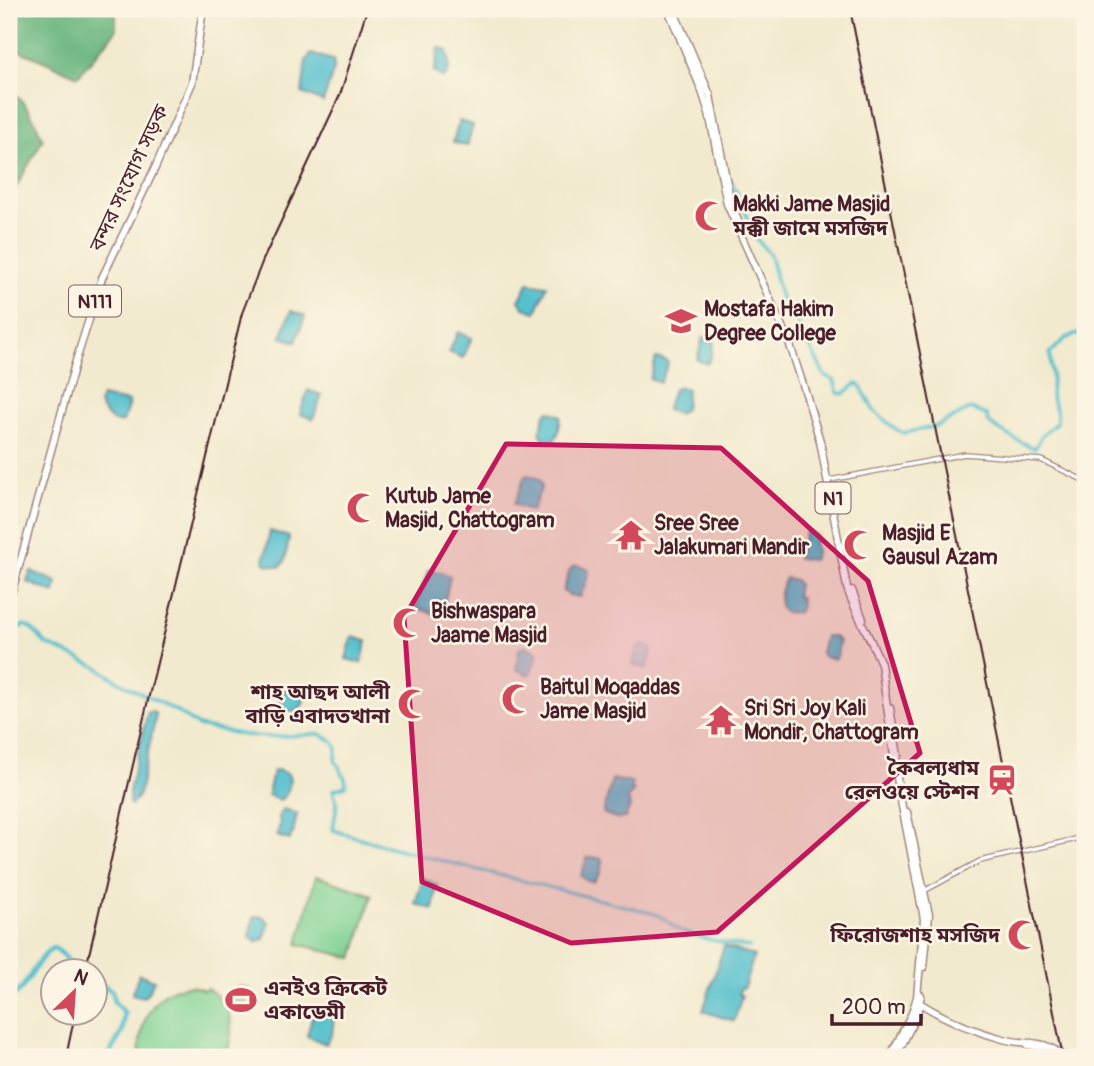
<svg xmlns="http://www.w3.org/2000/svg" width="1094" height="1066" font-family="Pangolin,'Noto Sans Bengali',sans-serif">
<rect width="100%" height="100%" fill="#fcf5e5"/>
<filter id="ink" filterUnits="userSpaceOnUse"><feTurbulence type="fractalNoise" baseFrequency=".0143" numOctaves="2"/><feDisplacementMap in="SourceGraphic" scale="14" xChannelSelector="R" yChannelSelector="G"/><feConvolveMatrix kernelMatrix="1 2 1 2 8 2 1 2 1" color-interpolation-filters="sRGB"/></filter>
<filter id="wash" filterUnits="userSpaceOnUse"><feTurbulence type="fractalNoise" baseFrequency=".00686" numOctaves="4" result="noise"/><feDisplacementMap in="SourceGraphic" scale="28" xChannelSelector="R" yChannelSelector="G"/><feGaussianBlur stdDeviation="1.57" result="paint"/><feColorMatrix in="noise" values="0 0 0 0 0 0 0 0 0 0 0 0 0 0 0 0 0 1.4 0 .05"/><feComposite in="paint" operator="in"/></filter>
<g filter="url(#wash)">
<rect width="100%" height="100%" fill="#f2eace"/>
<!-- green -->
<g fill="#81d394" stroke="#667960" stroke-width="2">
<polygon points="316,876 372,895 353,958 298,944"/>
<path d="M192 986 205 990 207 988C234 1006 235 1029 226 1057H140C137 1024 155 985 192 986Z"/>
<polygon points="241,986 250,989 242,1014 236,1011 233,1004 238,987"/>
</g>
<!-- forest -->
<g fill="#68b57e" stroke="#596a54" stroke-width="2">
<polygon points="9,9 116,9 116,31 78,76 9,46"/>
<path d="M9 90C27 101 34 120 43 139L9 200Z"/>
</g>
<!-- water -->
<g fill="#54c0ce" stroke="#4f707c" stroke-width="2">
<path d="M439 48 446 50C450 58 451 72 444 78L434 72Z"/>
<polygon points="311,54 333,60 334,69 323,102 302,93 306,61"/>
<polygon points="459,121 473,125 467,146 453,142"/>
<polygon points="528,283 547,286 536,312 524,308 519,301"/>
<polygon points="291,311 305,316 296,342 281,337"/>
<polygon points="458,332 472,338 463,358 449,352"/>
<polygon points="703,337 714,342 711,357 707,364 697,360"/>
<polygon points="656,358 665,360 668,363 660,383 650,379"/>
<polygon points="679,387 687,389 685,409 678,414 666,410 673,390"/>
<polygon points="308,390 322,395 313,419 300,414"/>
<path d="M101 397 129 402 123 422C111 424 104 414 99 404Z"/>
<polygon points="549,411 561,416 558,434 553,442 545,440 540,433 545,414"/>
<polygon points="528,475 539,479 542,486 532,511 514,504 525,476"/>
<polygon points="806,530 816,536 814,540 816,552 813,560 797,558"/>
<polygon points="270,531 289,537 285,561 280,567 266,564 264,561"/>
<polygon points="575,565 588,569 589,574 580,597 569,595 563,591 570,569"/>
<polygon points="428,570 441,572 450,576 445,601 439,615 416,608"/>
<polygon points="31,571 57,582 55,593 27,582"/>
<path d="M785 578 795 580 798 584 796 596 800 598 801 605 798 613 784 612C775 601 781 589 785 578Z"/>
<polygon points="825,636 834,637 839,641 837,657 834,659 824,657 821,653"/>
<polygon points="352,637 367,641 361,663 346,659"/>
<polygon points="644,645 650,648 652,652 647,669 632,664 638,647"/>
<polygon points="525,646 538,652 535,663 529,675 516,669 519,649"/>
<circle cx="292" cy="699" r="12"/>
<polygon points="152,711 156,715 139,794 132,805 129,803 129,791 146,719 148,712"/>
<path d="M277 770 288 774C292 782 288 797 279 800L268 795 273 771Z"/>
<polygon points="612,779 633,783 631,789 634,790 628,799 630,807 625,818 616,819 603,813"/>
<polygon points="284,809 297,814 293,834 291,834 290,840 277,836 280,823 279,816"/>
<polygon points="593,857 602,859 603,862 600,873 594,882 587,881 581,876 587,858"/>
<polygon points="424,879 437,885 433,909 415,904 421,884 425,883"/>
<polygon points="257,916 264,917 269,923 264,939 257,942 249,937 254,917"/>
<polygon points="724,946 754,956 744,987 740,989 739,994 742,996 734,1021 703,1011"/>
<polygon points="139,974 154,980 149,991 144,997 132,994"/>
<polygon points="314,1010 323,1011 334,1018 332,1034 326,1044 307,1036"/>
</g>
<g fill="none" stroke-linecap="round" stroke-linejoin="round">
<!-- canal -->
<g stroke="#54c0ce" stroke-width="3.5">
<path d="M731 181 744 206 752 233 770 255 782 302 795 318 825 376 834 380 838 393 844 394 856 384 860 385 874 411 894 428 903 433 937 426 970 409 987 415C988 417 987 419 988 421 991 427 1027 446 1035 448L1042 435 1057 422V412L1051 397 1052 375 1050 353 1066 338 1085 332"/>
<path d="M9 634 24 625 31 628 46 644 97 667 121 683 178 712 198 726 244 735 269 737 320 734 334 742 337 749 335 760 345 778 346 786 333 790 337 804 333 830C438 863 546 885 652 913 667 917 670 926 681 931 703 939 726 944 749 947"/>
</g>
<!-- river -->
<g stroke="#54c0ce" stroke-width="5">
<polyline points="94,979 112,991 114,1002 124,1012 122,1032 108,1057"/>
<path d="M9 999C31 986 33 960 53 948 64 952 68 964 78 972"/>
</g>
</g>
</g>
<g filter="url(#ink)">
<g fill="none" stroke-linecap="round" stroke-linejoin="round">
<!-- secondary casing -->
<g stroke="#9e847c" stroke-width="6">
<g id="secondary">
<polyline points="830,480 965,454 1041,460 1085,481"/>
<polyline points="924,891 980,861 1085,837"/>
</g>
</g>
<!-- primary casing -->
<g stroke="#9e847c" stroke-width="8">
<polyline id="primary" points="9,1052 41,1057"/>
</g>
<!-- highway casing -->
<g stroke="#9e847c" stroke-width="9">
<g id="highway">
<path d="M668 9 702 91 709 113 727 204 789 342 806 394 820 441 847 588C856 615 871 638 881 664L899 791 924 919 917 997 912 1013 890 1057"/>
<polyline points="673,9 710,95 729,194 740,227"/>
<polyline points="852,590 863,619"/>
<polyline points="9,602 75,364 102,278 155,168 192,83 203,9"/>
<polyline points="890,708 898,756"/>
<polyline points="907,812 929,915 924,967"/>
<path d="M918 1002C943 1018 973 1031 1003 1039 1032 1047 1037 1036 1065 1057"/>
<polyline points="1028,1045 1043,1048 1058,1057"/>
<polyline points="896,1057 917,1014 921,995"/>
</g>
</g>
<!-- secondary -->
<use href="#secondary" stroke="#fff" stroke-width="3.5"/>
<!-- primary -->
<use href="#primary" stroke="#fff" stroke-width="5"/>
<!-- highway -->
<use href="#highway" stroke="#fff" stroke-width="6"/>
<!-- rail -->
<g stroke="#4a1f2b" stroke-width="2">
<polyline points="850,9 1063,1057"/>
<polyline points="85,972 148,700 242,313 263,260 340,95 367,9"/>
<polyline points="66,1057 75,1014"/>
</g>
</g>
</g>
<!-- marked area -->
<path fill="#c2185b" fill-opacity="0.2" stroke="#c2185b" stroke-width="5" stroke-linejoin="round" d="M506 444 721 448 868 581 920 753 717 932 571 943 422 882 404 618Z"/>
<!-- icons -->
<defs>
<g id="mosque-bare" transform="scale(2.415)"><path d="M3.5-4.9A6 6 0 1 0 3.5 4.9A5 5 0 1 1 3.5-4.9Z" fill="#d1495b" stroke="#fcf5e5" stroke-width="2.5" paint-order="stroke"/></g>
<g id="university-bare" transform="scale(2.415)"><path d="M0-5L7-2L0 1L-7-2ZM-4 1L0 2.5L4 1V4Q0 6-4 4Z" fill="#d1495b" stroke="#fcf5e5" stroke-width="2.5" paint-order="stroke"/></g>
<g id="temple-bare" transform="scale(2.415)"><path d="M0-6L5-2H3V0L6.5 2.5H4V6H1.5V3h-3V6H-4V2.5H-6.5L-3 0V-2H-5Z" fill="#d1495b" stroke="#fcf5e5" stroke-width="2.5" paint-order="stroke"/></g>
<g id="station-bare" transform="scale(2.415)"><path d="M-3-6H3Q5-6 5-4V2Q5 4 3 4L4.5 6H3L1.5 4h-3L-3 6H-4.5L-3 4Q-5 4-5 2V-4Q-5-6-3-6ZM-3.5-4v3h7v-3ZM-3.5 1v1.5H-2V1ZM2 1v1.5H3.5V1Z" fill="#d1495b" stroke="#fcf5e5" stroke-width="2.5" paint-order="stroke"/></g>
<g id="stadium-bare" transform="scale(2.415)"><path d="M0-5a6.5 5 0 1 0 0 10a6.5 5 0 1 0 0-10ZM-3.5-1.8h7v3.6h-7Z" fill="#d1495b" stroke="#fcf5e5" stroke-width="2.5" paint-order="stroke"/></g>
</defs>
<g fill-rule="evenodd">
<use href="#mosque-bare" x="710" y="216"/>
<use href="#university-bare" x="681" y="321"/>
<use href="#mosque-bare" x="362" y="508"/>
<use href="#temple-bare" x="631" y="535"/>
<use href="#mosque-bare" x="859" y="545"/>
<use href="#mosque-bare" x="408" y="623"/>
<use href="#mosque-bare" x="517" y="699"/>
<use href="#mosque-bare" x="413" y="704"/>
<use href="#temple-bare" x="721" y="720"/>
<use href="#station-bare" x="1002" y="780"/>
<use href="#mosque-bare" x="1023" y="935"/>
<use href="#stadium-bare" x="241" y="1000"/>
</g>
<g text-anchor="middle" stroke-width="5" stroke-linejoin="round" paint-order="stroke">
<!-- shield labels -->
<g fill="#fcf5e5" stroke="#7f5f63" stroke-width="2">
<rect x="69" y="285.5" width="52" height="31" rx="5"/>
<rect x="815.5" y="482.5" width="35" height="31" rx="5"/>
</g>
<g font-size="19" font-weight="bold" fill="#4a1f2b">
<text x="95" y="308">N111</text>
<text x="833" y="505">N1</text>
</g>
<!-- street labels -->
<g font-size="21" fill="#4a1f2b" stroke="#fcf5e5">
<text transform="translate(129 178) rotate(-65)" y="7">বন্দর সংযোগ সড়ক</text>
</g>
<!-- poi labels -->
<g font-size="21" font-weight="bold" fill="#4a1f2b" stroke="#fcf5e5" text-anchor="start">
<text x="733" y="211">Makki Jame Masjid<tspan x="733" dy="24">মক্কী জামে মসজিদ</tspan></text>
<text x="704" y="316">Mostafa Hakim<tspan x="704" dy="24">Degree College</tspan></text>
<text x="385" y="503">Kutub Jame<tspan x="385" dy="24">Masjid, Chattogram</tspan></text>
<text x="654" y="530">Sree Sree<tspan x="654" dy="24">Jalakumari Mandir</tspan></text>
<text x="882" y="540">Masjid E<tspan x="882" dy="24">Gausul Azam</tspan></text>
<text x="431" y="618">Bishwaspara<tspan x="431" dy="24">Jaame Masjid</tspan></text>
<text x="540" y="694">Baitul Moqaddas<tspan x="540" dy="24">Jame Masjid</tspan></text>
<text x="390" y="699" text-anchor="end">শাহ আছদ আলী<tspan x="390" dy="24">বাড়ি এবাদতখানা</tspan></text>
<text x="744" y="715">Sri Sri Joy Kali<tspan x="744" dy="24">Mondir, Chattogram</tspan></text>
<text x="979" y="775" text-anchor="end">কৈবল্যধাম<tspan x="979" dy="24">রেলওয়ে স্টেশন</tspan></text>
<text x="1000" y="942" text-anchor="end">ফিরোজশাহ মসজিদ</text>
<text x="264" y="995">এনইও ক্রিকেট<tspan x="264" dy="24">একাডেমী</tspan></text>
</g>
</g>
<!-- margin -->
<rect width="1094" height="1066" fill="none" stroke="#fcf5e5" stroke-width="35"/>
<!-- north arrow -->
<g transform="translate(74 992) rotate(25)"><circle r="33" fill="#fcf5e5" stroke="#b59f9b" stroke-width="2"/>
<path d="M0-5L12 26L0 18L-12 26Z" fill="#d1495b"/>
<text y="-10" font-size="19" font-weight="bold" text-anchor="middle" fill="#4a1f2b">N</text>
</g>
<!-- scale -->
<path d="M832 1014v10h89v-10" fill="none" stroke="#4a1f2b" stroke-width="3.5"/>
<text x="842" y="1014" font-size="21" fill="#4a1f2b" stroke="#fcf5e5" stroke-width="5" paint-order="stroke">200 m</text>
</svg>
